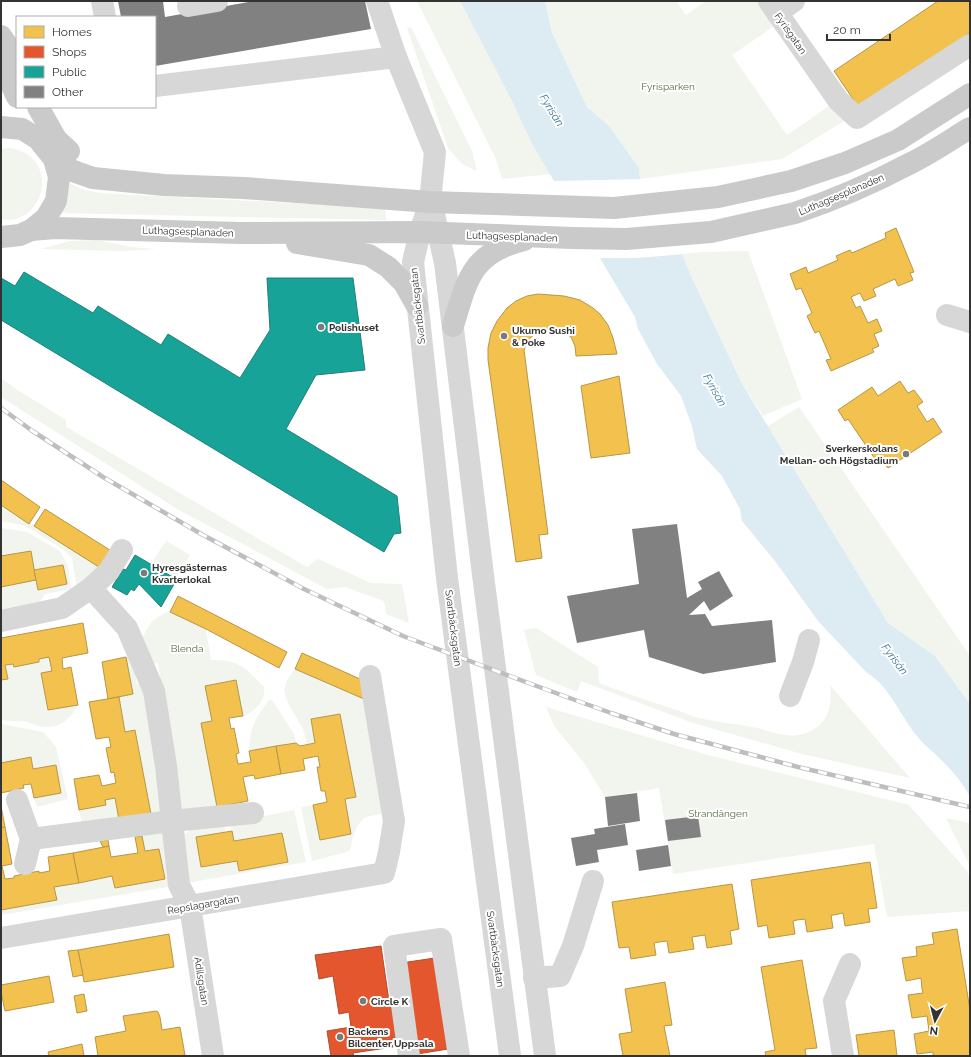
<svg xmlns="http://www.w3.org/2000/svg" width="971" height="1057" font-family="Raleway,sans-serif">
<rect width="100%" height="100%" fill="#fff"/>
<!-- green -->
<g fill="#f1f5ed">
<polygon points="417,1 460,1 511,99 532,144 551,174 502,179 496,159"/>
<polygon points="545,1 676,1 686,15 706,1 768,1 783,20 732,55 787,135 838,100 849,118 782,159 640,179 639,168 609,126 587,107 552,33"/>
<polygon points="411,27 472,151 477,171 462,164 448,148 407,28"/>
<path d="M10 148C18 150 26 152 32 158 56 182 34 226 1 219V149Z"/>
<polygon points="67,182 81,189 100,193 385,208 386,220 60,213"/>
<polygon points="97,240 131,247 157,249 122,251 41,249 70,241"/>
<polygon points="748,251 802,399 763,416 741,382 692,278 682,254 703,252"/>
<polygon points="1,378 16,389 66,420 66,427 307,567 318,559 371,583 402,584 409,623 386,614 384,601 345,587 327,589 179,510 1,397"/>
<polygon points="799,407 970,656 970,704 935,656 888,623 768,426"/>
<polygon points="1,505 102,569 77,588 72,558 64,550 26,526 1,521"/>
<polygon points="1,528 27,532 60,551 68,566 71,589 45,594 38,605 1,612 1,587 36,580 38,590 67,584 63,565 34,570 1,556"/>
<polygon points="166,541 190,555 176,579 151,564"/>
<path d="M166 612H170L206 629 211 660C241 660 245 668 264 687 264 690 264 695 263 698 260 705 251 714 243 716L236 680 205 686 212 721 201 724 217 807 181 813 158 663 149 664 142 638 151 622Z"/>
<path d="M536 628 598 667 599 683C625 693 651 702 677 710 685 713 694 717 703 719 721 723 739 724 757 728 770 731 785 738 799 735 826 729 833 710 830 685L910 778 802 754 693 723 581 681 577 692 536 675 524 630Z"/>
<polygon points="132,655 137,684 147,683 168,810 151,814 136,731 125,732 119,697 133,694 126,657"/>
<path d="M49 657 52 671 41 673 48 710 78 705C69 721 58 730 38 726 33 724 28 722 23 721 16 721 8 721 1 720V680L8 679 5 665 13 664 14 667 39 662V659Z"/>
<path d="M295 669 364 699 387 813C380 814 373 815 367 817 355 822 352 840 350 851L312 861 301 807 313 805 320 840 351 834 345 799 356 796 340 714 311 719 315 743 307 744 303 729 288 703 284 690 287 680Z"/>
<path d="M269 700H272L294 734 296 743 249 751C250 727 255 719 269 700Z"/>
<polygon points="546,707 708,755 909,805 967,871 970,877 970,911 887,917 874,844 673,874 659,788 605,797 585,764 554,726"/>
<polygon points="1,724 43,732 56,747 68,799 37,807 34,798 61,793 56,765 33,769 31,757 1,763"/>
<polygon points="115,798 119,820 83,827 79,810 106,805 105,800"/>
<polygon points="294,810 306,862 187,883 181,838 191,829 224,824 225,832 196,838 201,867 237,861 240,871 288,862 282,833 234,841 230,823"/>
<polygon points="946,818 970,823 970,866"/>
<polygon points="163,832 173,886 1,915 1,910 56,900 54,887 112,876 115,888 164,879 159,849 145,851 142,836"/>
</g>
<!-- water -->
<path fill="#ddebf3" d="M460 1H545L552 33 587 107 609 126 639 168 640 179 682 254 692 278 741 382 888 623 935 656 970 704V797C961 780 949 767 935 754 930 749 923 744 918 737 902 719 889 685 867 673L818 621 775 561 742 521 740 509 722 476 697 449 692 426 681 396 657 364 638 329 635 317 532 144 511 99Z"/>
<!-- pier -->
<polygon fill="#fff" points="642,179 684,254 637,258 598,258 553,181"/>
<!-- homes -->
<g fill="#f2c14e" stroke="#b99646">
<polygon points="938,1 970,1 970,33 859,108 834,71"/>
<polygon points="896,228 914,272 910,273 913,280 898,286 895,279 873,289 876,296 864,301 860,293 851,297 856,308 860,306 868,323 877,319 882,331 874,334 879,346 872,349 874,352 831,371 826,360 831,359 819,331 815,333 807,316 812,313 801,288 796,290 790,274 806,267 808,273 838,260 836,256 850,250 852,253 886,238 885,233"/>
<polygon points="538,294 564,296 580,300 593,308 600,314 608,325 613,338 617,354 576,356 575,346 571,337 565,333 550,329 538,332 531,337 527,342 524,350 548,534 539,535 542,558 516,562 488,360 488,348 491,333 497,321 507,308 516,301 527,296"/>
<polygon points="619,376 630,453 591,458 581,386"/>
<polygon points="900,381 908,393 914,390 923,402 917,406 927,422 933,418 942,432 888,468 881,459 877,462 848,419 845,421 838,410 872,387 878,396"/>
<polygon points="1,480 40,507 29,524 1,505"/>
<polygon points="45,509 113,552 102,569 34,526"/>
<polygon points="31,551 36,580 1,587 1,556"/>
<polygon points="63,565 67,584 38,590 34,570"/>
<polygon points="178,596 287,652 279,668 206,629 170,612"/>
<polygon points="83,623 88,653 62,658 63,669 71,667 78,705 48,710 41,673 52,671 49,657 39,659 39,662 14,667 13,664 5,665 8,679 1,680 1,638"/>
<polygon points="302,653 369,683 364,699 295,669"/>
<polygon points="126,657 133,694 108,699 102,662"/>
<polygon points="236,680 243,716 229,718 231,729 234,728 239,753 236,754 238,764 251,762 249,751 276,746 281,774 255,779 254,775 243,777 248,801 217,807 201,723 212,721 205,686"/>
<polygon points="119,697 125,732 135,730 151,814 119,820 115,798 105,800 106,805 79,810 74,779 99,775 102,786 116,783 114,772 111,773 106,748 111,747 109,737 96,739 89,702"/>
<polygon points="340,714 356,797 345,799 351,834 320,840 313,805 327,802 325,791 321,791 317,767 320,767 318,756 303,759 305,770 281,774 276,746 296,743 300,746 315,743 311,719"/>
<polygon points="31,757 33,769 56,765 61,793 34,798 31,784 23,785 24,788 1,793 1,763"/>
<polygon points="1,806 5,827 1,828"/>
<polygon points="5,827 12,864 2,866 5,879 14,878 14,876 39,871 39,873 50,871 48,857 73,853 79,883 54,887 57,900 1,910 1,828"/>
<polygon points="232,831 234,841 282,833 288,862 239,871 237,861 201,867 196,837"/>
<polygon points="142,836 145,851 159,849 165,879 115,888 112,876 79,883 73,853 109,846 111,857 138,853 135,837"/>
<polygon points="108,840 109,846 103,847 100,841"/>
<polygon points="870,862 877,908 868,909 870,922 845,926 843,913 834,915 831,915 833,928 807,932 805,919 797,920 793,921 795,934 769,938 767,925 758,927 751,880"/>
<polygon points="732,884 739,929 730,931 732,944 707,948 705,935 692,937 694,949 669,953 667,941 659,942 654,943 656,955 631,959 629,947 619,948 612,902"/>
<polygon points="957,929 970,1010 970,1056 933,1056 933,1052 917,1054 914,1034 929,1031 927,1016 912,1018 908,995 923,993 922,989 921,978 906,981 902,958 917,956 916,947 934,944 932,933"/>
<polygon points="169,934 174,967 84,982 78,950"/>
<polygon points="78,950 83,975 73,977 68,951"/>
<polygon points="802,960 817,1048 805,1049 806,1056 766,1056 765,1052 775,1050 761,967"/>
<polygon points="49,976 54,1002 5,1011 1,992 1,985"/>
<polygon points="665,982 672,1025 664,1026 670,1056 623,1056 619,1034 632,1032 625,989"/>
<polygon points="84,994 87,1011 77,1013 74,996"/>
<polygon points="156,1011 158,1012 160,1017 162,1030 180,1027 185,1055 176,1056 98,1056 95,1037 126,1031 123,1016"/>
<polygon points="894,1030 897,1056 859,1056 856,1035"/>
<polygon points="82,1044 84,1056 49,1056 48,1052"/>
</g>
<!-- shops -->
<polygon fill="#e4572e" stroke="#af4c30" points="381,946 390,1008 407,1005 401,963 435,958 448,1049 417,1054 415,1035 392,1038 393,1047 353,1053 354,1056 331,1056 327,1031 351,1027 349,1012 339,1014 333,976 319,979 315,955"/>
<!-- public -->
<g fill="#17a398" stroke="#1f817a">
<polygon points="24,272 93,313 98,306 161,345 168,334 240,378 270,330 267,278 353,278 365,370 316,375 286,429 397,496 401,533 394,534 384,552 1,320 1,278 15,286"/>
<polygon points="135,555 176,579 173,586 161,607 139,584 134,591 131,589 127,595 112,587 123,569 126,570"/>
</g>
<!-- building -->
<g fill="#818181">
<polygon points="118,1 163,1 165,17 254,1 365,1 371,29 155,66 155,17 121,17"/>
<polygon points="677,524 687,598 702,589 698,582 719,571 733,596 710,611 704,601 689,615 705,614 712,626 772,620 776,662 703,674 649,657 644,630 577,643 567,596 639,584 632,529"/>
<polygon points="637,793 640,821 608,826 605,797"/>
<polygon points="698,816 701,837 668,841 665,820"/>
<polygon points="625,824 628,845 597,850 599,862 576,866 571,838 595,834 594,829"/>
<polygon points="668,845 671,866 639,871 636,850"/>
</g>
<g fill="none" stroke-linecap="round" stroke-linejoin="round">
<!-- minor -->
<g stroke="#d7d7d7" stroke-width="22">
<polyline points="102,1 105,17"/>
<polyline points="377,1 396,57 435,152 430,202 420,232 413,262 447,578 510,1056"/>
<polyline points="769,1 838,100 857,118 970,45"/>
<polyline points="188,6 217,1"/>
<polyline points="777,13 794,1"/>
<polyline points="155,86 396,57"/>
<polyline points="434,214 445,263 483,575 545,1056"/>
<polyline points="947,315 970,322"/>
<polyline points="91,588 127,628 154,691 166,766 179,885 190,906 213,1056"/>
<polyline points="1,621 62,608 91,588 109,571 122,550"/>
<polyline points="790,696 803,662 809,640"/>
<polyline points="17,800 31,839 172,821 253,813"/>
<polyline points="25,864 31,839"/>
<polyline points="1,938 384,873 389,852 394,821 370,676"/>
<polyline points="534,978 560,976 573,946 593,881"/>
<polyline points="409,1056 394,946 441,939 459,1056"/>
<polyline points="843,1056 834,1001 850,964"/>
</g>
<!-- major -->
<g stroke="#cacaca" stroke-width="22">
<polyline points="1,36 13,53 17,62"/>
<polyline points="1,62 17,97"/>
<polyline points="38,107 56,139 69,151"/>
<polyline points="1,127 22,129 38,139 54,159 59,177 56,201 46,218 31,230 20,235 1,237"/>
<polyline points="54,159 73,171 93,178 164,185 244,188 430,202 614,208 718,197 791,181 845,163 898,140 970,94"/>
<path d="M31 230 55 228 241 233 420 232 572 238 626 239 711 232 795 213C834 200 873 183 909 164 930 154 950 140 970 128"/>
<polyline points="297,243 369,255 388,267 404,283 417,306"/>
<path d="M453 326C467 280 471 253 524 240"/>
</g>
<!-- rail casing -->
<g stroke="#bebebe" stroke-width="4.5">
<polyline id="rail" points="1,408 31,430 103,477 203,535 304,589 403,636 542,688 611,713 674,734 798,767 970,807"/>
</g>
<!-- rail -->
<use href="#rail" stroke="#fff" stroke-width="3" stroke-dasharray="9" stroke-linecap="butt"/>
</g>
<!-- markers -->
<g fill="#7a7a7a" stroke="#fff" stroke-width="1.5">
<circle cx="321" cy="327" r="4"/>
<circle cx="504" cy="336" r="4"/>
<circle cx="906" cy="454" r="4"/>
<circle cx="144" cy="573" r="4"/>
<circle cx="363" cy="1001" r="4"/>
<circle cx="340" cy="1037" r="4"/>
</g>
<g text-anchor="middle" stroke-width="4" stroke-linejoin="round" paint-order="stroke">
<!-- street labels -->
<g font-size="10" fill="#333" stroke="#fff">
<text transform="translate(791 33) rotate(55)" y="4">Fyrisgatan</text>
<text transform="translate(841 194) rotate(-23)" y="4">Luthagsesplanaden</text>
<text transform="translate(188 231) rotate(2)" y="4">Luthagsesplanaden</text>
<text transform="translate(512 236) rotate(2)" y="4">Luthagsesplanaden</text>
<text transform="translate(417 306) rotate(-96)" y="4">Svartbäcksgatan</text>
<text transform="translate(454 628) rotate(83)" y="4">Svartbäcksgatan</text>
<text transform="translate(203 904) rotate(-10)" y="4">Repslagargatan</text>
<text transform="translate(496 949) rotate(82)" y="4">Svartbäcksgatan</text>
<text transform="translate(202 981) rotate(81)" y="4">Adilsgatan</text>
</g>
<!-- park labels -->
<g font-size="10" fill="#56703f" stroke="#fff">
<text x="668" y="90">Fyrisparken</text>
<text x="187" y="652">Blenda</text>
<text x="718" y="817">Strandängen</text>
</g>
<!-- poi labels -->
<g font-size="10" font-weight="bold" fill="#333" stroke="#fff" text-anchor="start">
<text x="329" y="331">Polishuset</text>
<text x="512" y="334">Ukumo Sushi<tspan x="512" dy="12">&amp; Poke</tspan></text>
<text x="898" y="452" text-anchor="end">Sverkerskolans<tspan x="898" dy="12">Mellan- och Högstadium</tspan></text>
<text x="152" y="571">Hyresgästernas<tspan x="152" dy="12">Kvarterlokal</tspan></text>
<text x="371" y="1005">Circle K</text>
<text x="348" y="1035">Backens<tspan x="348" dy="12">Bilcenter Uppsala</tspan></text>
</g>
<!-- water labels -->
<g font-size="11" font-style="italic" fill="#3f7597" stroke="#fff">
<text transform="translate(552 110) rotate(58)" y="4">Fyrisån</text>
<text transform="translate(715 390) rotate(60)" y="4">Fyrisån</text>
<text transform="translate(895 659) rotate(53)" y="4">Fyrisån</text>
</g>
</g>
<!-- border -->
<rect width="971" height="1057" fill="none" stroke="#333333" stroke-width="4"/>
<!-- legend -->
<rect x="16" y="16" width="140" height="92" fill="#ffffff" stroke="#adadad"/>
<rect x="24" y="26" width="20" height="12" fill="#f2c14e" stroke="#adadad"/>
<text x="52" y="36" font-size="12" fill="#333333">Homes</text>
<rect x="24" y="46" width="20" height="12" fill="#e4572e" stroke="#adadad"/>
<text x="52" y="56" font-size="12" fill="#333333">Shops</text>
<rect x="24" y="66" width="20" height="12" fill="#17a398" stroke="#adadad"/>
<text x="52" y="76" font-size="12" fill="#333333">Public</text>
<rect x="24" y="86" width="20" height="12" fill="#818181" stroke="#adadad"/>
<text x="52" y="96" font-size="12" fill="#333333">Other</text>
<!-- north arrow -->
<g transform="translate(935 1021) rotate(187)" stroke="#ffffff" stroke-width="3" paint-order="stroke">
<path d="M0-3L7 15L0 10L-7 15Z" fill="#333333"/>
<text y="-6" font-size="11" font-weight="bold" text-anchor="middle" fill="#333333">N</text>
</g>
<!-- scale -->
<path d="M827 34v6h63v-6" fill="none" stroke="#333333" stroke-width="2"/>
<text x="833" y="34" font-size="12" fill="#333333" stroke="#ffffff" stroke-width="3" paint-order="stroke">20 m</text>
</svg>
